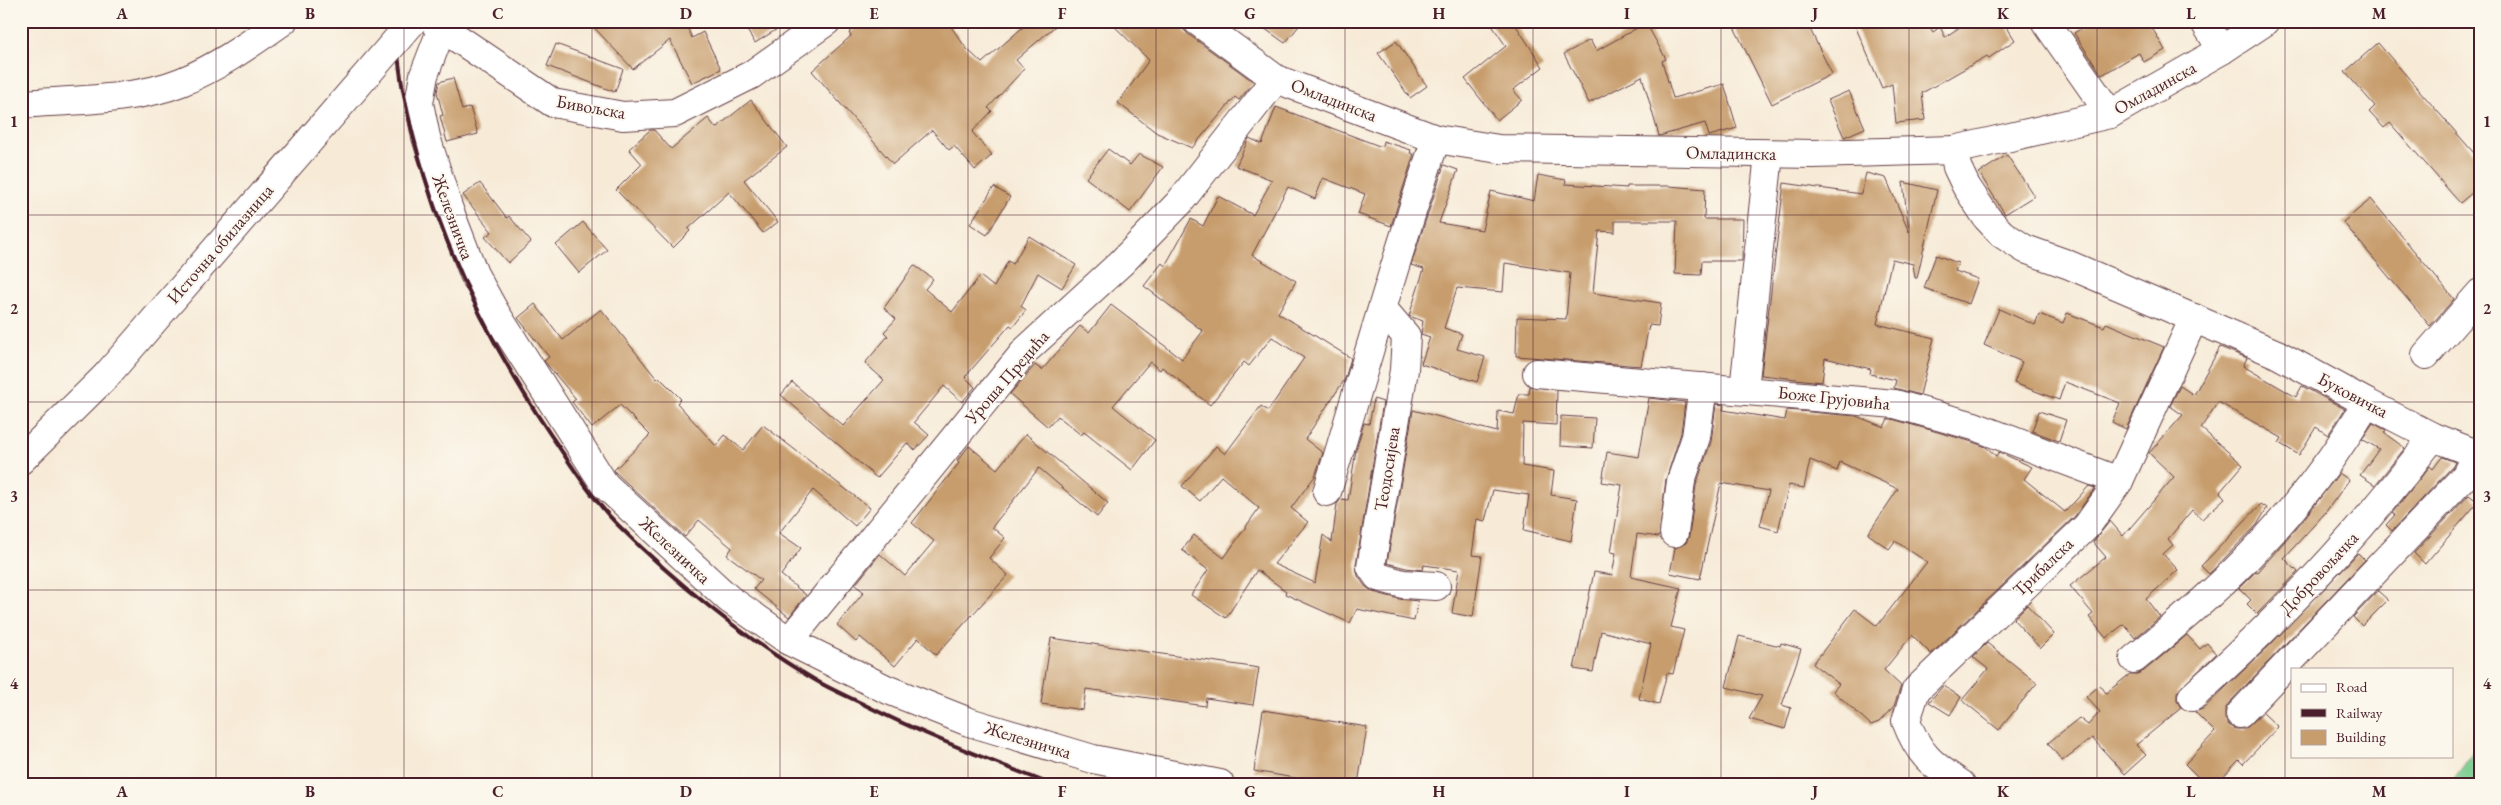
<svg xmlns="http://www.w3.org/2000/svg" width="2501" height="805" font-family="'EB Garamond',serif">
<rect width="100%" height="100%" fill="#fbf7ec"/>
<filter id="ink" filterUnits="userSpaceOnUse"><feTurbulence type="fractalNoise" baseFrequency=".02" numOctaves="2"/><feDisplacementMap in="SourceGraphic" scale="10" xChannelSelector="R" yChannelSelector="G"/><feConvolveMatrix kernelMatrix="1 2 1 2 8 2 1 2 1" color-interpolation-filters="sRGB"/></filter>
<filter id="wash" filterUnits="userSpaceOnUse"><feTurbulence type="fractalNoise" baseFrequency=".0096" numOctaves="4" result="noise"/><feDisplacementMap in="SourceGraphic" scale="20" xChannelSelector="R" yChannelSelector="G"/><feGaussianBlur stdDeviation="1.12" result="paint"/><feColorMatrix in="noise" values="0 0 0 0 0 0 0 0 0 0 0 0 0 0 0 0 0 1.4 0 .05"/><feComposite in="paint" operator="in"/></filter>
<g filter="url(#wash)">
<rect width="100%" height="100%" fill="#f7ebd8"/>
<!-- green -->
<polygon fill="#74c98c" stroke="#5f745c" points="2480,743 2480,784 2450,784"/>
<g id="blocks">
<!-- building -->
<g fill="#c79d6d">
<polygon points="588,21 694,21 687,27 692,38 703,32 721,69 692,83 670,40 633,69"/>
<polygon points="741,21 790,21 755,43"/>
<polygon points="863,21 947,21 966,48 982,63 1030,21 1061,21 1016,60 1024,69 988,108 992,111 972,132 992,155 975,170 954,146 949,150 932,130 893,164 812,71 851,36 849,33"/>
<polygon points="1109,21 1175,21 1188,34 1254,82 1239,100 1235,97 1192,148 1157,133 1118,103 1149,60"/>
<polygon points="1254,21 1303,21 1285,43"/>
<polygon points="1489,21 1513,21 1543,67 1513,90 1522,100 1497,120 1465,79 1506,46"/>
<polygon points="1731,21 1806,21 1832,74 1772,104"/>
<polygon points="1853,21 1926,21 1933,32 1940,27 1945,37 1969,21 2003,21 2015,40 1989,58 1987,56 1922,93 1925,120 1896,123 1892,84 1882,88"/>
<polygon points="2094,21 2148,21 2165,50 2144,62 2139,53 2102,75 2074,33"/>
<polygon points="1646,23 1666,59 1662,61 1673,98 1724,84 1737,128 1709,136 1705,123 1659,136 1642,76 1589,103 1564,54 1590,40 1596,51"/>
<polygon points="1396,41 1427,86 1410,98 1378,53"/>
<polygon points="2378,43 2480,160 2480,186 2460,203 2390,123 2384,128 2369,112 2375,106 2345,72"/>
<polygon points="556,44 623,69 615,92 547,66"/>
<polygon points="453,78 462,110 470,107 478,134 447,142 440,116 443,115 437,92 439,82"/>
<polygon points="1849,91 1865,128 1844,137 1828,100"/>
<polygon points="751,100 787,147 744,180 778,222 763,233 729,192 688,229 690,231 673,248 616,190 642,164 629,149 650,130 654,130 671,149 708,118 716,128"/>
<polygon points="1276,107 1382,147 1383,141 1411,150 1410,153 1414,154 1391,226 1358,214 1365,194 1323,178 1315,199 1288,187 1252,255 1296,281 1278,313 1351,358 1345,379 1305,439 1323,453 1315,476 1291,508 1308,522 1274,564 1315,583 1323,535 1332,542 1337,504 1341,499 1348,500 1356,450 1364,423 1369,424 1374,399 1383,402 1356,565 1358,576 1365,586 1373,592 1399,599 1418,601 1414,621 1357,609 1350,623 1285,594 1286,591 1257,570 1226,618 1191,595 1208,570 1182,550 1194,535 1224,558 1259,508 1221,476 1200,501 1182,486 1216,446 1225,454 1261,406 1268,411 1304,358 1272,337 1249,366 1244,362 1210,405 1162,367 1160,370 1150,362 1113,406 1155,440 1132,470 1084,432 1081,435 1058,416 1048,427 1010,394 1035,365 1042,370 1080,326 1089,333 1111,305 1182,359 1203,331 1144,286 1162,263 1165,266 1191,219 1203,226 1218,196 1253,215 1272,180 1236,166 1249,138 1262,144"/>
<polygon points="1108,149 1130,165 1139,154 1163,167 1130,212 1086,178"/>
<polygon points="2007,155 2034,196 2005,214 1979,173"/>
<polygon points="1444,165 1458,170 1439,223 1482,230 1491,191 1534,201 1538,175 1566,180 1565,184 1627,188 1627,186 1669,186 1705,189 1704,219 1743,219 1742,261 1702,261 1701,275 1675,274 1677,221 1615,221 1615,232 1599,231 1593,293 1661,303 1658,326 1649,325 1641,366 1516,356 1517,317 1566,319 1570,273 1505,263 1503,292 1457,288 1444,328 1462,334 1457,349 1485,357 1477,382 1421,364 1430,337 1421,334 1423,321 1409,316 1424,269 1411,265"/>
<polygon points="1866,173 1886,178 1909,232 1903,182 1937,190 1917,278 1915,278 1913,264 1892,259 1877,324 1934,338 1920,395 1894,388 1896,380 1870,374 1871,369 1825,358 1822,382 1761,375 1784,183 1861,194"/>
<polygon points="480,183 507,218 509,216 531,242 508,263 485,237 492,232 463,195"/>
<polygon points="994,187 1010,197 987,235 970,224"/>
<polygon points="2371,199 2454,299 2430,326 2343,222"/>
<polygon points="583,222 607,250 579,273 556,245"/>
<polygon points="1029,236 1076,265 1062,288 1038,273 1021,306 1026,310 1013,327 1010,325 965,377 975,387 962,402 944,386 914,422 929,435 915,450 907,443 877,478 781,395 792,382 843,426 884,380 865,363 888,336 884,332 896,319 884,308 914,265 933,279 925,289 952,312 980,276 994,287 1008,261 1013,264"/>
<polygon points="1936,255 1958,263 1955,271 1978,279 1969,304 1924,288"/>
<polygon points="535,304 563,340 601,309 657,379 659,377 681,399 677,403 716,446 725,435 743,450 763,425 870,508 855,526 813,490 779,533 801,548 781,575 806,595 789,617 754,589 761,580 727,555 732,548 699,520 685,537 615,472 614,470 650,435 620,405 592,428 572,402 576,399 544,361 549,357 518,318"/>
<polygon points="1999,309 2035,325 2039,314 2063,323 2067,313 2104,327 2106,323 2164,347 2126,429 2112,422 2120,403 2065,382 2059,400 2014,383 2022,362 1984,345"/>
<polygon points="2220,347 2247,358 2243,366 2296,397 2302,386 2345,409 2328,435 2316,427 2299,455 2279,443 2282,438 2218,402 2201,428 2243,465 2220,492 2225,498 2202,519 2192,510 2168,539 2173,545 2163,554 2178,570 2146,599 2160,617 2135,638 2124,624 2106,638 2089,617 2093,614 2070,586 2106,557 2093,542 2110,521 2123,536 2174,477 2149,453 2183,415 2170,406 2180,386 2194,395"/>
<polygon points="1530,386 1557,390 1556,425 1523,423 1522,466 1554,471 1551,495 1577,499 1571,541 1524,530 1529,495 1493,490 1485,521 1477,519 1472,555 1482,556 1473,617 1452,613 1459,570 1424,565 1423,570 1406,568 1387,563 1413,410 1497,432 1498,411 1514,414 1519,394 1529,394"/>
<polygon points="1649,398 1685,402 1681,433 1666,479 1659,537 1637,534 1631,577 1681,588 1671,627 1684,630 1673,674 1667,673 1659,704 1639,699 1651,644 1601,631 1593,672 1574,669 1594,572 1612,575 1616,553 1611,552 1622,485 1602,482 1607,452 1639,457"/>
<polygon points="1716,404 1724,405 1723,410 1785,420 1787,410 1856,416 1884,427 1888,419 1892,419 1969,441 1986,447 1996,456 1999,452 2032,467 2024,479 2065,512 2089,486 2095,488 2075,516 1931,654 1912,635 1884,670 1901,686 1894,706 1879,722 1871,725 1833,691 1839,684 1813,664 1855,609 1877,626 1927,562 1895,541 1889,549 1868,534 1898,489 1840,462 1837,471 1810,460 1804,488 1789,485 1778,531 1760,526 1769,491 1721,483 1700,579 1670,573 1675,548 1686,543 1689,536 1696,485 1711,442"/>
<polygon points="2039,411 2066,420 2059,441 2032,431"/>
<polygon points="1561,416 1595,418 1593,448 1560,446"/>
<polygon points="2373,423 2386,430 2384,433 2405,448 2375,485 2360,475 2379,449 2362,439"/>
<polygon points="1026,434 1108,503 1097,517 1039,468 992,527 1005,538 989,558 1008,575 936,655 918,638 895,666 860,637 856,642 837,625 864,592 855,585 880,554 905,576 934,541 912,523 959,463 957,461 969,446 997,469"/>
<polygon points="2442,457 2455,462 2453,466 2392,531 2386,525 2395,515 2392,513 2430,466 2433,469"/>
<polygon points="2339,473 2349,480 2325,513 2284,558 2298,572 2257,614 2247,604 2251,600 2239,588 2256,571 2258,572 2303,520"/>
<polygon points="2469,495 2478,502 2425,564 2414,553"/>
<polygon points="2261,504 2267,508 2257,525 2209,574 2201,566"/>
<polygon points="2358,553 2365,560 2229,703 2225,710 2225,719 2229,725 2236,729 2245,729 2263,713 2278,727 2243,764 2239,760 2216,784 2205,784 2185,764 2215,732 2195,712 2203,709 2268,647"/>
<polygon points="2378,591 2388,600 2362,626 2353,617"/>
<polygon points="2027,605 2054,634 2040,648 2013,619"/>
<polygon points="2187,635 2200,649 2207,643 2216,654 2177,692 2177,701 2181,708 2136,745 2146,755 2125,774 2092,738 2062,761 2048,743 2079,718 2088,725 2100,712 2086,697 2100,685 2106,693 2130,674 2137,674 2144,671"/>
<polygon points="1739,636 1780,646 1781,643 1801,649 1782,705 1791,708 1785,729 1749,719 1762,696 1726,687"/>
<polygon points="1051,638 1259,668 1253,705 1206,698 1205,706 1086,689 1083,710 1041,704"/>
<polygon points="1987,643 2037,683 1999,730 1962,700 1988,669 1973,657"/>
<polygon points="1943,686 1961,697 1950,715 1929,702"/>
<polygon points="1263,710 1367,727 1358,784 1329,784 1254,771"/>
</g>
</g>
</g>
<g filter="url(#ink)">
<use href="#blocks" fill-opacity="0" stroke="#643e45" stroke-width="1"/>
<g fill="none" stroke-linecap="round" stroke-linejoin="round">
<!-- minor casing -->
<g stroke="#643e45" stroke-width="30">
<g id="minor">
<polyline points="432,21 553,103 623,116 675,113 751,75 827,21"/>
<polyline points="1197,21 1276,79 1436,139 1499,149 1813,154 1954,150 2110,114 2222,50 2266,21"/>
<polyline points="2045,21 2110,114"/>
<polyline points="2204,21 2222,50"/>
<polyline points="442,28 424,75 419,103 426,137 448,207 474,274 495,312 605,485 729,599 789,641 886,689 969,722 1093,759 1220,784"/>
<path d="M21 104C71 100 134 101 181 82 218 67 250 44 283 21"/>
<polyline points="1954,150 1957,167 1966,186 1987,218 2002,234 2025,249 2067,264 2277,354 2367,403 2433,437 2469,451 2474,458 2466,475 2240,714"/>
<polyline points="1383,309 1406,336 1404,370 1371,567 1378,577 1403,584 1436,586"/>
<polyline points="2426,355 2480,293"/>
<polyline points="1537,373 1895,404 1974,426 2119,481"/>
<polyline points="1744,390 1769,154"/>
<path d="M1327 492C1363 374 1396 255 1436 139"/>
<polyline points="1674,533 1681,481 1696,437 1703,387"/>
<polyline points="789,641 1026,350 1121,263 1179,203 1276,79"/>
<path d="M2134 659C2229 583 2304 509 2367 403"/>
<path d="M2192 697C2281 618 2361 532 2433 437"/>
<path d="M1961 784C1931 764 1919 755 1906 721L1916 690 2087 526 2119 481 2194 318"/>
</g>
</g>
<!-- major casing -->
<g stroke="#643e45" stroke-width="30">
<polyline id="major" points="21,460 106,376"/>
</g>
<!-- minor -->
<use href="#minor" stroke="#fff" stroke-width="28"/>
<!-- major -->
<use href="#major" stroke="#fff" stroke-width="28"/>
<!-- rail -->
<path stroke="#4a1f2b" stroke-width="4" d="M394 21C397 44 399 68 403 90 427 214 480 330 550 434 570 463 592 499 617 524 674 581 745 639 815 680 830 689 847 696 863 704 924 735 987 759 1050 784"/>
<!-- major-bridge casing -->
<g stroke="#643e45" stroke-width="30" stroke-linecap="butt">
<polyline id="major-bridge" points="106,376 413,21"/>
</g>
<!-- major-bridge -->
<use href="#major-bridge" stroke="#fff" stroke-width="28"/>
</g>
</g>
<!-- grid -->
<path fill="none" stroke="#4a1f2b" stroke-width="1" stroke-opacity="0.55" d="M216 21V784M404 21V784M592 21V784M780 21V784M968 21V784M1156 21V784M1345 21V784M1533 21V784M1721 21V784M1909 21V784M2097 21V784M2285 21V784M21 215H2480M21 402H2480M21 590H2480"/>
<g text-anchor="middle" stroke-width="4" stroke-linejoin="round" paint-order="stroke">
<!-- street labels -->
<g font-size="18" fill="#4a1f2b" stroke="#fbf7ec">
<text transform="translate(2155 88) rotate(-29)" y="6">Омладинска</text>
<text transform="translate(1334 100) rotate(21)" y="6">Омладинска</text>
<text transform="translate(591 107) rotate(10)" y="6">Бивољска</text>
<text transform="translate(1731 153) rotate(1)" y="6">Омладинска</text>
<text transform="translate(453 217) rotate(70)" y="6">Железничка</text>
<text transform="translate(220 244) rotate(-49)" y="6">Источна обилазница</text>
<text transform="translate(1007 377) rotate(-49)" y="6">Уроша Предића</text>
<text transform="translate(2353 395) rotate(28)" y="6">Буковичка</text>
<text transform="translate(1834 398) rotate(6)" y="6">Боже Грујовића</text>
<text transform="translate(1387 469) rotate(-81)" y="6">Теодосијева</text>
<text transform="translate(675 550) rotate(43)" y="6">Железничка</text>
<text transform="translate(2043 567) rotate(-44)" y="6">Трибалска</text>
<text transform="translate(2319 573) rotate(-47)" y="6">Добровољачка</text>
<text transform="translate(1028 740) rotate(17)" y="6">Железничка</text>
</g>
</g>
<!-- margin -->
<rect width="2501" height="805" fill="none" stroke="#fbf7ec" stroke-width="55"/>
<!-- legend -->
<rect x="2291" y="668" width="162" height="90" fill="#fbf7ec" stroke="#b4a19f"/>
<rect x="2301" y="684" width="25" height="8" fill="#ffffff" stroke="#b4a19f"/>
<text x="2336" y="692" font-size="15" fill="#4a1f2b">Road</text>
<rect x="2301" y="709" width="25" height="8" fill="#4a1f2b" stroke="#b4a19f"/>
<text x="2336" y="718" font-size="15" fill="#4a1f2b">Railway</text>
<rect x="2301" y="730" width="25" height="15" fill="#c79d6d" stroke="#b4a19f"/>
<text x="2336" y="742" font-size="15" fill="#4a1f2b">Building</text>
<rect x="28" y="28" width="2446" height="750" fill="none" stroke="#4a1f2b" stroke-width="2"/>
<g font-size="16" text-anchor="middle" font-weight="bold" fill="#4a1f2b">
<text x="122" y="19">A</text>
<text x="310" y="19">B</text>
<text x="498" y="19">C</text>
<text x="686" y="19">D</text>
<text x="874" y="19">E</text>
<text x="1062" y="19">F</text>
<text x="1250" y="19">G</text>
<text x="1439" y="19">H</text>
<text x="1627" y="19">I</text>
<text x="1815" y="19">J</text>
<text x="2003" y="19">K</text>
<text x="2191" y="19">L</text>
<text x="2379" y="19">M</text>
<text x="14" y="127">1</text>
<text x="2487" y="127">1</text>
<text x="14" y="314">2</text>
<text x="2487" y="314">2</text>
<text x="14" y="502">3</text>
<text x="2487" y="502">3</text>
<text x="14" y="689">4</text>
<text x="2487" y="689">4</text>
<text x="122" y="797">A</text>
<text x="310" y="797">B</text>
<text x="498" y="797">C</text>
<text x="686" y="797">D</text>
<text x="874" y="797">E</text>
<text x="1062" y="797">F</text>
<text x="1250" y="797">G</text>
<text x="1439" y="797">H</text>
<text x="1627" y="797">I</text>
<text x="1815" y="797">J</text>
<text x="2003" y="797">K</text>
<text x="2191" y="797">L</text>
<text x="2379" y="797">M</text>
</g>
</svg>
